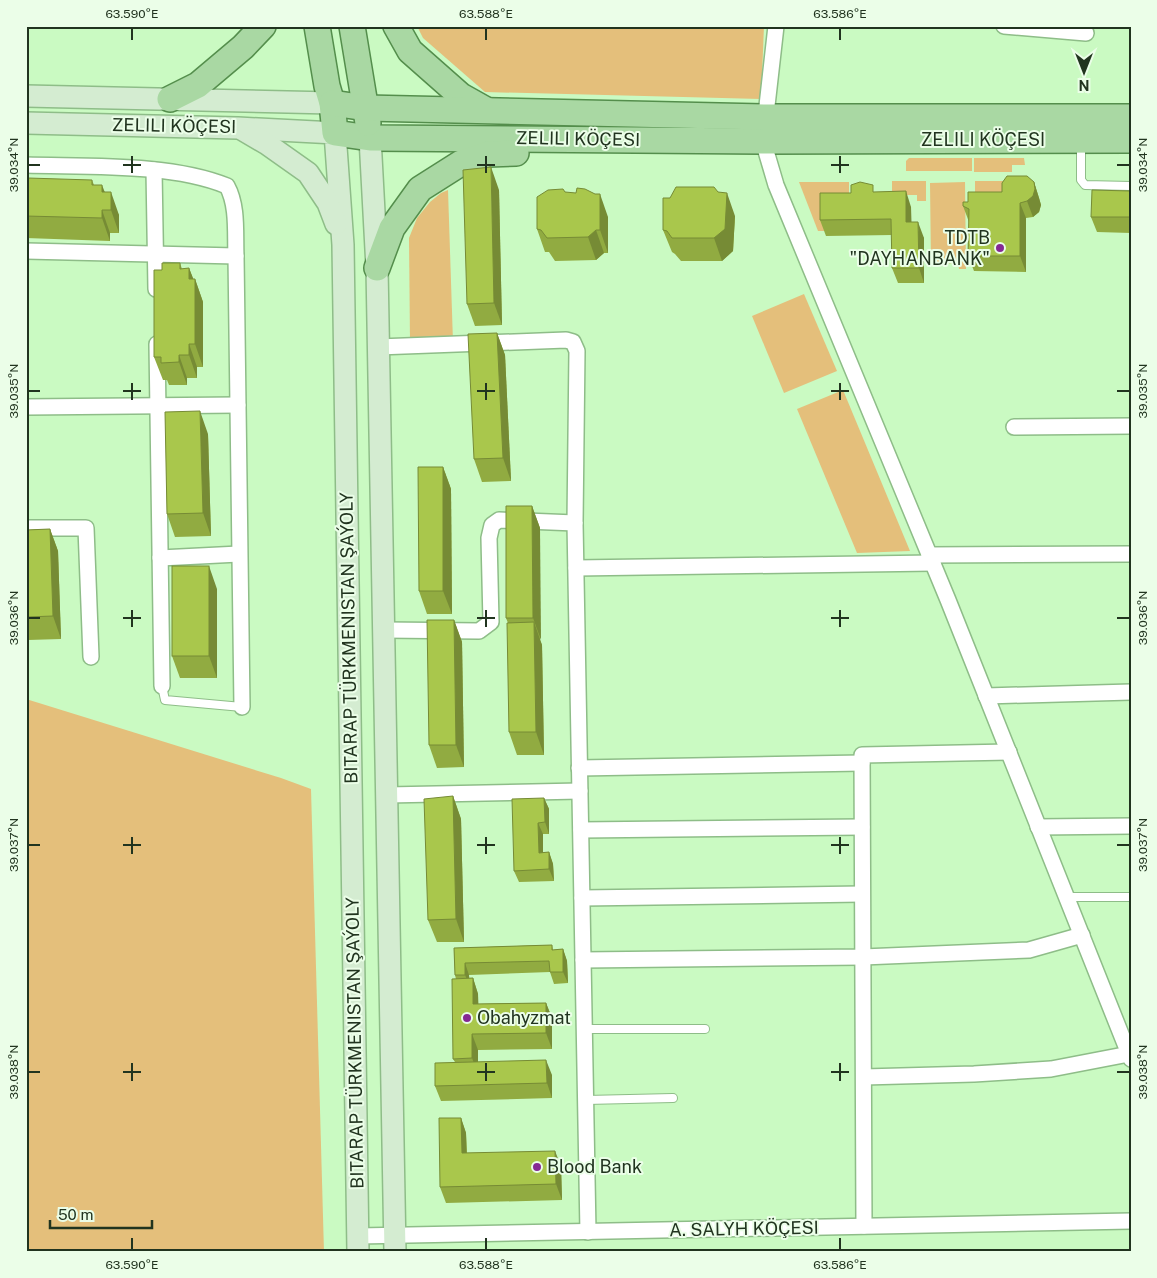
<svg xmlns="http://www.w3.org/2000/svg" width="1157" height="1278" font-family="'Public Sans',sans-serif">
<rect width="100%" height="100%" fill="#cafac2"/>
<!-- green -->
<g fill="#e4bf7b">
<polygon points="417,26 764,26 761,99 485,92 423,38"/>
<polygon points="909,158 972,158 972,171 906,171 906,161"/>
<polygon points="974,158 1024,158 1025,165 1012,165 1012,172 974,172"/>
<polygon points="892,181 926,181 926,201 917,201 917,195 892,195"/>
<polygon points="975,181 1006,181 1013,190 975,196"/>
<polygon points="799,182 849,182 849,196 825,231 818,231"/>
<polygon points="965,182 966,269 959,269 958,263 931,264 930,183"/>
<polygon points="448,190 453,342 410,342 409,238 417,218 430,202 441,193"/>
<polygon points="804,294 837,371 784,393 752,316"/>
<polygon points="843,390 910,551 857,553 797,409"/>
<polygon points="26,699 281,778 311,789 324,1252 26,1252"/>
</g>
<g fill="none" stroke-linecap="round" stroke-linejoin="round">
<!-- lane casing -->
<g stroke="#8ebd88" stroke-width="10">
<g id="lane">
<polyline points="1081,145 1081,180 1085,185 1131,186"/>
<polyline points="162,686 165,700 242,707"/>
<polyline points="1067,897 1131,897"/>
<polyline points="585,1029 705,1029"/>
<polyline points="586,1100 673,1098"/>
</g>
</g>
<!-- street casing -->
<g stroke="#8ebd88" stroke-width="18">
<g id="street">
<polyline points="776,26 763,141 776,185 948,600 1131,1059"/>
<polyline points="1004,26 1086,33"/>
<path d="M26 165C87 167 171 163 227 186 238 206 235 233 236 256L242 707"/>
<polyline points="154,170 156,289"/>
<polyline points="26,251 236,256"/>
<polyline points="157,344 162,686"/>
<polyline points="378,347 566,340 573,342 577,351 575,523 588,1232"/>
<polyline points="26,407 238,405"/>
<polyline points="1014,427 1131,426"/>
<polyline points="26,528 86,528 91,657"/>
<polyline points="929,555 1131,554"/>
<polyline points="160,558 239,554"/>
<polyline points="576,568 933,563"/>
<polyline points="384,630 479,631 491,622 489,538 492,525 499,520 575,523"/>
<polyline points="986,696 1131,692"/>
<polyline points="579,768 862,763"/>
<polyline points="387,795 580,791"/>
<polyline points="1038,827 1131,826"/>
<polyline points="581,830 862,827"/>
<polyline points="582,898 862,894"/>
<polyline points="583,960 863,957 1029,950 1082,935"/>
<polyline points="864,1077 974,1074 1051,1069 1129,1054"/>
<polyline points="864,1226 862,755 1009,752"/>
<polyline points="358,1236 1131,1221"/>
</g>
</g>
<!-- secondary casing -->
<g stroke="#8ebd88" stroke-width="24">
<g id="secondary">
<polyline points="26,96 332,103"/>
<polyline points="26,123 238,128 335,133 343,245 358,1252"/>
<polyline points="243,130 267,144 308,173 328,203 336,224"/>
<polyline points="370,138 377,268 395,1252"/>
</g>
</g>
<!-- primary casing -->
<g stroke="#548e4c" stroke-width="28">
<g id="primary">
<polyline points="317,26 327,86 332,103 335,133 370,138 763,141 1131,140"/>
<polyline points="352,26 368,123"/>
<polyline points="396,26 410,51 461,96 486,110"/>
<polyline points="170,99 198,85 243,47 263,26"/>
<polyline points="332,103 366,108 765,117 1131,117"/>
<polyline points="377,268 392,228 420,189 461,163 488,154 516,153"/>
</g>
</g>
<!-- lane -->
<use href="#lane" stroke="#fff" stroke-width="8"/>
<!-- street -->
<use href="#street" stroke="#fff" stroke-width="15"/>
<!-- secondary -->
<use href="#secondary" stroke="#d4ecd1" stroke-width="21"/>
<!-- primary -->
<use href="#primary" stroke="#a9d8a3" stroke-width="25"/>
</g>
<!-- wall -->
<g fill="#91ab41">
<polygon points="92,180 94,185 105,192 119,215 119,233 110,233 110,241 26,238 26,182"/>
<polygon points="1034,182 1039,198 1041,205 1039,212 1033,217 1026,218 1026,272 974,271 968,256 969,222 963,206 968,202"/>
<polygon points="499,190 502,325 475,326 467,304"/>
<polygon points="1131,191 1131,233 1097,232 1091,217"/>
<polygon points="565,192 608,217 608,253 604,253 596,260 555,261 549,252 545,252 537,229"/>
<polygon points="875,192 911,207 911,222 924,238 924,283 898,283 892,268 892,235 826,236 820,220"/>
<polygon points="735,216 733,251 722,261 681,261 675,254 672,252 663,230"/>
<polygon points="180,263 182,269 189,268 193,279 195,279 203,302 203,367 197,367 197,378 187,378 187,385 169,385 167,380 163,380 154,357 162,270"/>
<polygon points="497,333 505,355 511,481 482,482 474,459"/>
<polygon points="208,434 211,536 175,537 167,514"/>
<polygon points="443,467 451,489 452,614 427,614 419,591"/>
<polygon points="532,506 540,528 540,640 542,645 544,755 517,755 509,732 508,623 506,618"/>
<polygon points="50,529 58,551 61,639 28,640 26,634 26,530"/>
<polygon points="217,589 217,678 180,678 172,656"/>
<polygon points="454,620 462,642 464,767 437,768 429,745"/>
<polygon points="453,796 461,819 464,942 437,942 428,920"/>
<polygon points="544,798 549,809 549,834 543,834 543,853 549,852 553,864 554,881 519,882 514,871"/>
<polygon points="552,945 553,950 563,949 567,961 568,983 554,984 550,972 469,975 469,978 473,978 478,994 478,1004 546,1003 552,1018 552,1049 478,1050 478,1062 552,1075 552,1098 441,1101 435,1086 455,1062 453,1059 456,979 455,975 454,948"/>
<polygon points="461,1118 466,1133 467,1153 561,1166 562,1200 446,1203 440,1187"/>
</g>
<!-- shaded-wall -->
<g fill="#768b35">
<polygon points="491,167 499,190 502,325 494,303"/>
<polygon points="1034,182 1039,198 1041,205 1039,212 1033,217 1027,201"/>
<polygon points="102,185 111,208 111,192 119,215 119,233 111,210 102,192"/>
<polygon points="906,191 911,207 912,238 906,222"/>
<polygon points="727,193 735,216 733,251 722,261 714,238"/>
<polygon points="600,194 608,217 608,253 600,230"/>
<polygon points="1020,203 1026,218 1026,272 1020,256"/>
<polygon points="102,210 110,233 110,241 102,218"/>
<polygon points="918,222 924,238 924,283 919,268"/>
<polygon points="596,230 604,253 596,260 588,237"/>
<polygon points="189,268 195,283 195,279 203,302 203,367 195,344 189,279"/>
<polygon points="497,333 505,355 511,481 503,458"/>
<polygon points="189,344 197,367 197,378 189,355"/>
<polygon points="179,355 187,378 187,385 179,362"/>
<polygon points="200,411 208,434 211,536 203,513"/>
<polygon points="443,467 451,489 452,614 443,591"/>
<polygon points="532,506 540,528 541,640 533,618"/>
<polygon points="50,529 58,551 61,639 53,616"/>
<polygon points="209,566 217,589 217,678 209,656"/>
<polygon points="454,620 462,642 464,767 456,745"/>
<polygon points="534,622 542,645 544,755 536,732"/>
<polygon points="453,796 461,819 464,942 456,919"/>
<polygon points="544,798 549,809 549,834 545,822"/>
<polygon points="538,823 543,834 543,864 539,853"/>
<polygon points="549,852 553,864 554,881 549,869"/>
<polygon points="563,949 567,961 568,983 563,972"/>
<polygon points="465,963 469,975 470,986 465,975"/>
<polygon points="473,978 478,994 479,1019 473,1004"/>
<polygon points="546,1003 552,1018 552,1049 546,1033"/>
<polygon points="472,1034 478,1050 478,1074 472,1058"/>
<polygon points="546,1060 552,1075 552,1098 547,1083"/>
<polygon points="461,1118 466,1133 467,1168 462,1153"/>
<polygon points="555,1151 561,1166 562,1200 556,1184"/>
</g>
<!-- building -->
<g fill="#a9c74c" stroke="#768b35">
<polygon points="491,167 494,303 467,304 463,170"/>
<polygon points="1007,176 1027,176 1034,182 1035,189 1033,196 1027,201 1020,203 1020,256 968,256 969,209 963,206 963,202 968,202 968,192 1002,192 1002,183"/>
<polygon points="28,178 92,180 92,185 102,185 102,192 111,192 111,210 102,210 102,218 26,216 26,182 28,182"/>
<polygon points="860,182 873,185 873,192 906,191 906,222 918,222 919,268 892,268 891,219 820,220 820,193 851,193 851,185"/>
<polygon points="676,187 714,187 718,192 727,193 725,229 714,238 672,238 667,231 663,230 663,198 670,198"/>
<polygon points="577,188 585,189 595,194 600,194 600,230 596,230 588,237 547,238 541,230 537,229 537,197 548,190 563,189 565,192 576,193"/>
<polygon points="1092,190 1131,191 1131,217 1091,217"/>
<polygon points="162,263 180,263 180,269 189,268 189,279 195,279 195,344 189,344 189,355 179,355 179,362 161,363 161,357 154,357 154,270 162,270"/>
<polygon points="497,333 503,458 474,459 468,334"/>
<polygon points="200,411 203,513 167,514 165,412"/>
<polygon points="418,467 443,467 443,591 419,591"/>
<polygon points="506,506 532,506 533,618 506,618"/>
<polygon points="50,529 53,616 26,617 26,530"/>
<rect x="172" y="566" width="37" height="90"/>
<polygon points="427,620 454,620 456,745 429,745"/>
<polygon points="534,622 536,732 509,732 507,623"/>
<polygon points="453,796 456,919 428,920 424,799"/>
<polygon points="544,798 545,822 538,823 539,853 549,852 549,869 514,871 512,799"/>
<polygon points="552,945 552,950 563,949 563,972 550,972 549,961 465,963 465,975 455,975 454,948"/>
<polygon points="473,978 473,1004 546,1003 546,1033 472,1034 472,1058 453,1059 452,979"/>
<polygon points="546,1060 547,1083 435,1086 435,1063"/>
<polygon points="439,1118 461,1118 462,1153 555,1151 556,1184 440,1187"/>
</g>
<!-- ticks -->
<path fill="none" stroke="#21341f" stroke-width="2" d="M132 28V40M486 28V40M840 28V40M132 156V173M486 156V173M840 156V173M28 165H40M123 165H141M477 165H495M831 165H849M1117 165H1130M132 383V400M486 383V400M840 383V400M28 391H40M123 391H141M477 391H495M831 391H849M1117 391H1130M132 610V627M486 610V627M840 610V627M28 618H40M123 618H141M477 618H495M831 618H849M1117 618H1130M132 837V854M486 837V854M840 837V854M28 845H40M123 845H141M477 845H495M831 845H849M1117 845H1130M132 1063V1081M486 1063V1081M840 1063V1081M28 1072H40M123 1072H141M477 1072H495M831 1072H849M1117 1072H1130M132 1238V1250M486 1238V1250M840 1238V1250"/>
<!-- markers -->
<g fill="#852994" stroke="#ebfee8" stroke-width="2">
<circle cx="1000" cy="248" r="5"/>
<circle cx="467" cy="1018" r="5"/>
<circle cx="537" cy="1167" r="5"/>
</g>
<g text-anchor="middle" stroke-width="4" stroke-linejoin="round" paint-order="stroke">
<!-- street labels -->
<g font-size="18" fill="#21341f" stroke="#ebfee8">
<text transform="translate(174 126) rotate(1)" y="6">ZELILI KÖÇESI</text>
<text transform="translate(578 139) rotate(1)" y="6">ZELILI KÖÇESI</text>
<text x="983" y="146">ZELILI KÖÇESI</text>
<text transform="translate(349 638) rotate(-91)" y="6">BITARAP TÜRKMENISTAN ŞAÝOLY</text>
<text transform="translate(355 1043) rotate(-91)" y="6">BITARAP TÜRKMENISTAN ŞAÝOLY</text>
<text transform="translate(744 1229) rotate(-1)" y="6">A. SALYH KÖÇESI</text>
</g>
<!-- poi labels -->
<g font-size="18" fill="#21341f" stroke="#ebfee8" text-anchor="start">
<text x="990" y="244" text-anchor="end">TDTB<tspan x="990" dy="21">"DAYHANBANK"</tspan></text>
<text x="477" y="1024">Obahyzmat</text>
<text x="547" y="1173">Blood Bank</text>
</g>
</g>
<!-- border -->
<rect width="1157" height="1278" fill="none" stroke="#ebfee8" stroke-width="55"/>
<!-- north arrow -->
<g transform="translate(1084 72) rotate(180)" stroke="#ebfee8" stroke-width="4" paint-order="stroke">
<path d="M0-4L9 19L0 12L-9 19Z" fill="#21341f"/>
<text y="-8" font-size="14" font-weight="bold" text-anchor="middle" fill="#21341f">N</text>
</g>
<!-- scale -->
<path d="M50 1220v8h102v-8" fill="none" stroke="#21341f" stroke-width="2.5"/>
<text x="58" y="1220" font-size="15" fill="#21341f" stroke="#ebfee8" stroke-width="4" paint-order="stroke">50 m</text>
<rect x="28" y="28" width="1102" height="1222" fill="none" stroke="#21341f" stroke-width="2"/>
<g font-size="12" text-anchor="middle" fill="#21341f">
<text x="132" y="18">63.590°E</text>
<text x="486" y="18">63.588°E</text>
<text x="840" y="18">63.586°E</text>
<text transform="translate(1143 165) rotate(-90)" y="4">39.034°N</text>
<text transform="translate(14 165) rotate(-90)" y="4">39.034°N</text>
<text transform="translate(1143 391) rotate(-90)" y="4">39.035°N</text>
<text transform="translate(14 391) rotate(-90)" y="4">39.035°N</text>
<text transform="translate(1143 618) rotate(-90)" y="4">39.036°N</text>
<text transform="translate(14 618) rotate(-90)" y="4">39.036°N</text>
<text transform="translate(1143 845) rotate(-90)" y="4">39.037°N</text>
<text transform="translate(14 845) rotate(-90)" y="4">39.037°N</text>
<text transform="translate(1143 1072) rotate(-90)" y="4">39.038°N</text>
<text transform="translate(14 1072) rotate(-90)" y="4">39.038°N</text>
<text x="132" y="1269">63.590°E</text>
<text x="486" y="1269">63.588°E</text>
<text x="840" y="1269">63.586°E</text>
</g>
</svg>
